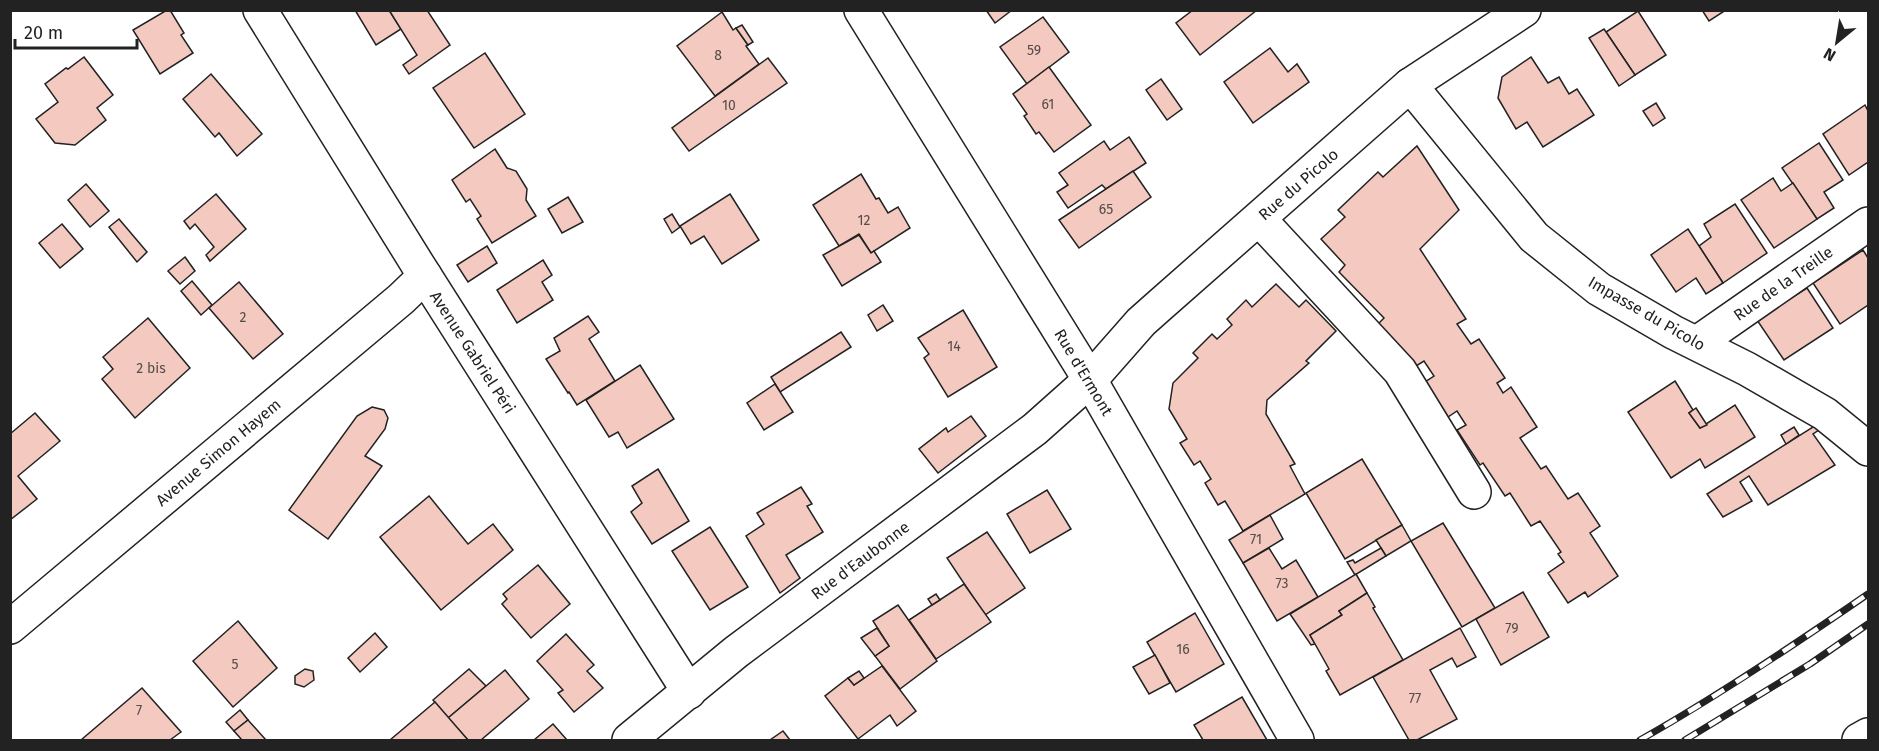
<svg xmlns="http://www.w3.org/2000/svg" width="1879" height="751" font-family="'Fira Sans',sans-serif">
<rect width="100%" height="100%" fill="#fff"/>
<!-- building -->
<g fill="#f3c9c0" stroke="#222" stroke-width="1.5">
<polygon points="167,10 170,10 184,33 181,35 193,53 160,74 133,30"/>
<polygon points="355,10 389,10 401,29 376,45"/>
<polygon points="389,10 427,10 450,45 409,74 403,65 417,55"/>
<polygon points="986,10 1012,10 995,23"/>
<polygon points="1193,10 1257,10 1200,55 1176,23"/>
<polygon points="1702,10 1726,10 1709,21"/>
<polygon points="1638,11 1666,55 1635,75 1606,32"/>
<polygon points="722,12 733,30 736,28 748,45 746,46 759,64 715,96 677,46"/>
<polygon points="1043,17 1069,52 1027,84 1000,47"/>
<polygon points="742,25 753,42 748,45 736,28"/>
<polygon points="1604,29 1635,75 1619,86 1589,38"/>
<polygon points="1270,48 1288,72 1297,64 1309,82 1253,123 1224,82"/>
<polygon points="485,53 525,114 474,148 433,88"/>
<polygon points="84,57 113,95 97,108 106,120 75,145 55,143 36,119 58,102 45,84 66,68 68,69"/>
<polygon points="1531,57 1548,83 1559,77 1569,94 1577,89 1594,115 1543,147 1527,122 1516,129 1498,98 1502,77"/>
<polygon points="768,58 787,83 689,151 672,128"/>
<polygon points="1049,67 1091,125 1054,152 1039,132 1036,134 1024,116 1027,114 1013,94"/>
<polygon points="211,74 262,134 237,156 219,133 215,137 183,99"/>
<polygon points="1161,79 1182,109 1167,120 1146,90"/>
<polygon points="1656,103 1665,118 1653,126 1643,111"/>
<polygon points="1865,105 1868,111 1868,162 1849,175 1823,134"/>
<polygon points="1129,137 1146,163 1106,189 1102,185 1068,208 1057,192 1068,185 1059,173 1104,141 1110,150"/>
<polygon points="1819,143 1843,180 1824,192 1834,208 1817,219 1782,168"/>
<polygon points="1417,146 1459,210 1420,249 1466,319 1457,324 1471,344 1479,339 1505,378 1497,383 1503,393 1511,387 1537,427 1520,438 1541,469 1546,466 1568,499 1578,493 1600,526 1590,533 1618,576 1588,597 1585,592 1568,603 1548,573 1564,562 1558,554 1561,552 1540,521 1531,526 1510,493 1505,496 1483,463 1480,465 1457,430 1466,425 1457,411 1448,417 1425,382 1434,376 1424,361 1408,371 1378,324 1384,318 1339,272 1345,265 1321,239 1345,217 1338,210 1378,172 1383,177"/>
<polygon points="495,149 507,168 516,171 527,189 526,200 536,216 492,243 477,219 481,216 470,199 466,202 452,180"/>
<polygon points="1133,171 1151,197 1079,248 1059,220"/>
<polygon points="861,174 876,199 879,198 888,213 898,207 910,228 871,253 859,234 839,246 813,205"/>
<polygon points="1773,178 1781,191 1793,183 1817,219 1774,248 1741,200"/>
<polygon points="86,184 109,211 90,227 68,200"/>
<polygon points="216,194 246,229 210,261 206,255 214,247 195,224 190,229 184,221"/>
<polygon points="730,194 759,240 722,264 704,236 691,244 680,226"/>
<polygon points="568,197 583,222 562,233 548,209"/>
<polygon points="1735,204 1767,253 1723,283 1699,246 1711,237 1704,224"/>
<polygon points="672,214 680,227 672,233 664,219"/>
<polygon points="119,219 147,252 137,262 109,227"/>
<polygon points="62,224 83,249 60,268 39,243"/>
<polygon points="1688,229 1723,283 1706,294 1696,278 1676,292 1651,255"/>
<polygon points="859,235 871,253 874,251 881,262 842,286 823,255"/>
<polygon points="487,246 497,263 468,282 457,265"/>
<polygon points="1863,250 1868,258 1868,305 1840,324 1813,283"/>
<polygon points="185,257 195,271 180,284 168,271"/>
<polygon points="543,260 552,275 542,282 553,300 517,323 497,290"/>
<polygon points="192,281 212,305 201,315 181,291"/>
<polygon points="239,282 283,334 253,359 209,308"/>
<polygon points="1276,284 1299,307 1306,300 1336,331 1306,361 1309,363 1267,400 1266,414 1295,464 1290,466 1305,494 1243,531 1225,501 1218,505 1205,483 1211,479 1200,461 1194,465 1180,443 1187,439 1169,409 1173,383 1198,358 1193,353 1212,334 1217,339 1232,325 1227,319 1246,300 1252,307"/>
<polygon points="1807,288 1833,328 1784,360 1757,320"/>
<polygon points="883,305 893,321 877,331 868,315"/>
<polygon points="963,310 997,367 948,397 924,358 929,354 918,338"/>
<polygon points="588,316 599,332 589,339 615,381 577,405 569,392 568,393 546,359 560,351 554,338"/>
<polygon points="148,318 190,368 135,418 102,379 113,369 103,357"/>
<polygon points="841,332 851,347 780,392 771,377"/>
<polygon points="640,365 674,419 627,448 618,432 609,437 586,400"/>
<polygon points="1675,381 1693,410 1689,413 1700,428 1735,405 1755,437 1705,468 1700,459 1671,478 1628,412"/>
<polygon points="775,384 793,412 764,430 747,403"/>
<polygon points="372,407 384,410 388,418 385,429 365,456 382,466 328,539 289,510 357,416"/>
<polygon points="1696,408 1707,425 1700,428 1689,413"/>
<polygon points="35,413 60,441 18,476 37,499 10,520 10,434"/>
<polygon points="971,416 986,436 938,473 919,449 946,428 948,432"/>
<polygon points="1816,425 1822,428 1813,434 1835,465 1768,505 1749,476 1740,482 1752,501 1723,517 1707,494"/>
<polygon points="1794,427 1799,435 1786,444 1781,435"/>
<polygon points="1362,459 1402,525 1345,559 1306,493"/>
<polygon points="658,469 689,521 652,544 631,512 642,503 632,486"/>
<polygon points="801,487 812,504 807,506 823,532 786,555 800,578 780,593 746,536 764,524 757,513"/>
<polygon points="1047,490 1071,529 1030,553 1007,514"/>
<polygon points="429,496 468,544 493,524 513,550 441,610 380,537"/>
<polygon points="1270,515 1283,539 1243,563 1229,540"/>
<polygon points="1443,523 1495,608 1462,627 1411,541"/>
<polygon points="1402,525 1411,541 1386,556 1376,540"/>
<polygon points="710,527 748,587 710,610 672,551"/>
<polygon points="987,532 1025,588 985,615 947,558"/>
<polygon points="1269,548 1282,569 1296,560 1318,597 1277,621 1243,563"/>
<polygon points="1381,548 1386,556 1355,575 1347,562 1353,560 1355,563"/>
<polygon points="538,565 570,604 531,638 502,604 507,599 503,594"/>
<polygon points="1356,574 1367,593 1339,611 1342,615 1310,635 1315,644 1311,645 1290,614"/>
<polygon points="964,584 991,622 936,659 909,620"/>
<polygon points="1523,592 1549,637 1501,665 1476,619"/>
<polygon points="1367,593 1375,607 1373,608 1403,660 1340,695 1326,671 1329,669 1310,635 1342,615 1339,611"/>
<polygon points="936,594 940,600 932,605 928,599"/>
<polygon points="898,605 937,661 900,689 875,656 889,646 873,621"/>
<polygon points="1195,613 1224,664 1176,692 1147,642"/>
<polygon points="238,621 277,668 233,707 193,661"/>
<polygon points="877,628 889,646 875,656 861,638"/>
<polygon points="1460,628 1476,657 1457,667 1452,658 1430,670 1457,719 1417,740 1409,740 1373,677"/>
<polygon points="375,633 387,647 360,672 348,658"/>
<polygon points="566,634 594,665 587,671 603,688 574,712 558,693 563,690 537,661"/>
<polygon points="1155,655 1170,683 1149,694 1133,667"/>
<polygon points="882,666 916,711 897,726 890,715 858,739 825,696 848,678 854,685"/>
<polygon points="305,669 313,671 314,680 304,687 295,684 295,676"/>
<polygon points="469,669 486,686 448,718 433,700"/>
<polygon points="505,670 529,699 481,740 468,740 448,718"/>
<polygon points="859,671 864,678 854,685 848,678"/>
<polygon points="142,688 181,732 170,740 81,740"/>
<polygon points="1242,697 1267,740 1203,740 1194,725"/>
<polygon points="435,702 468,740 390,740"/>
<polygon points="240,710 248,720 234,731 226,722"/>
<polygon points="248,720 266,740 242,740 234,731"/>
<polygon points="553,724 567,740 534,740"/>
<polygon points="783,731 790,740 770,740"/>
</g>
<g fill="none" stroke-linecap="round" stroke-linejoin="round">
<!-- minor casing -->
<g stroke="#222" stroke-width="36">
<g id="minor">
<polyline points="260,10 418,265 689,692"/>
<polyline points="861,10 1090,380 1297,740"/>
<polyline points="1410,85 1534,237 1599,289 1673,332 1747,369 1825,414 1868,449"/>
<polyline points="1259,219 1400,371 1474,492"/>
<polyline points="1697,343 1868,224"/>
<polyline points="10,627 401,299 425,276"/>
<polyline points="629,740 736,652 1035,429 1090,380 1141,322 1159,306 1410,85 1524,10"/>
<polyline points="1859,740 1868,735"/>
</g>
</g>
<!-- minor -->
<use href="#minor" stroke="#fff" stroke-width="33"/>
<!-- rail casing -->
<g stroke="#222" stroke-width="7">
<g id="rail">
<path d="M1640 740C1718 696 1794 645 1868 594"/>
<polyline points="1685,740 1810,664 1868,624"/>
</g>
</g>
<!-- rail -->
<use href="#rail" stroke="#fff" stroke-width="4.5" stroke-dasharray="14" stroke-linecap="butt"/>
</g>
<g text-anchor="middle" stroke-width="4.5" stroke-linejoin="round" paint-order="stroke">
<!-- number labels -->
<g font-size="14" fill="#564c4a">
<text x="1034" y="55">59</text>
<text x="718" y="60">8</text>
<text x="1048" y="109">61</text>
<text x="729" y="110">10</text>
<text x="1106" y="214">65</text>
<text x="864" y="225">12</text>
<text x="243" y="322">2</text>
<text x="954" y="351">14</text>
<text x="151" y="373">2 bis</text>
<text x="1256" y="544">71</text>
<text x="1282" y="588">73</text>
<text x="1512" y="633">79</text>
<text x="1183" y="654">16</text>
<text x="235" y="669">5</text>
<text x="1415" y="703">77</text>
<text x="139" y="715">7</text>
</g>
<!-- street labels -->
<g font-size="16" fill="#222" stroke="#fff">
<text transform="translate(1298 184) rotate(-41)" y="6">Rue du Picolo</text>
<text transform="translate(1783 283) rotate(-35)" y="6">Rue de la Treille</text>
<text transform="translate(1647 313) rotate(30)" y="6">Impasse du Picolo</text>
<text transform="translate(473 352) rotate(57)" y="6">Avenue Gabriel Péri</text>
<text transform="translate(1084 372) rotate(59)" y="6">Rue d'Ermont</text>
<text transform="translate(218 452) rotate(-40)" y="6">Avenue Simon Hayem</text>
<text transform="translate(860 560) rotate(-37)" y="6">Rue d'Eaubonne</text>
</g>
</g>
<!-- border -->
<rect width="1879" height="751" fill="none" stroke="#222222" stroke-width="24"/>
<!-- north arrow -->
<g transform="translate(1837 42) rotate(210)" stroke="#ffffff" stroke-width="4.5" paint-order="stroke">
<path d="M0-4.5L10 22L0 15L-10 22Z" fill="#222222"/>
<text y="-9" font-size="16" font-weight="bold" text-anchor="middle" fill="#222222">N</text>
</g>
<!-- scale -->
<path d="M15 39v9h122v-9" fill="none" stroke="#222222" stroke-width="3"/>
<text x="24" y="39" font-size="18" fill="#222222" stroke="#ffffff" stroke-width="4.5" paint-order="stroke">20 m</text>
</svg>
